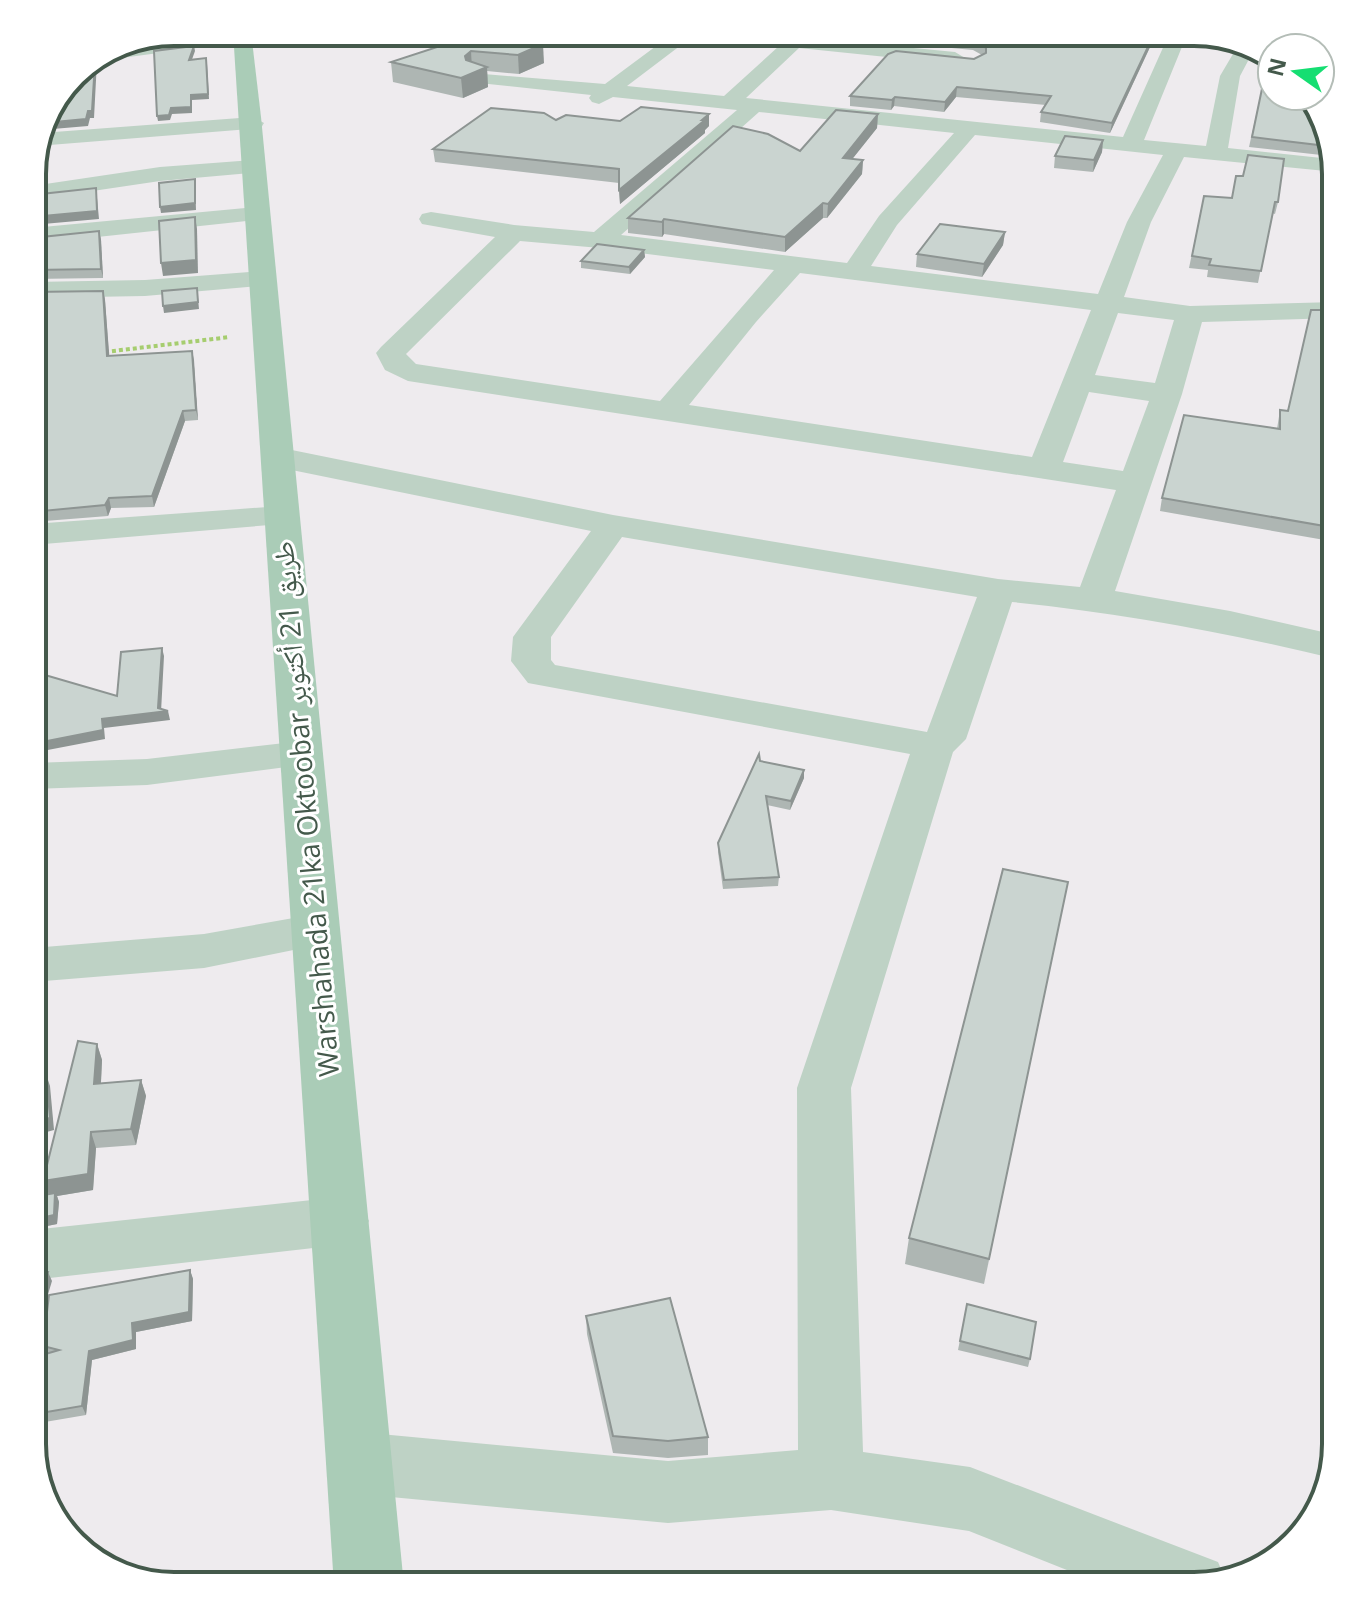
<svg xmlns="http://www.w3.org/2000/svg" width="1368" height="1618" font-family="'Open Sans','Noto Naskh Arabic',sans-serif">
<rect width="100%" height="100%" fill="#eeebee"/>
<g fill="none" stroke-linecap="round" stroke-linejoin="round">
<!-- path -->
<polyline stroke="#a6cd6f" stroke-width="4" stroke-dasharray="4 3" stroke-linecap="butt" points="105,352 230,337"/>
<!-- minor -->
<g fill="#bed2c5" fill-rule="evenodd">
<polygon points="230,32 249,32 251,36 242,42 121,58 113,55 144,43"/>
<path d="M675 32H756L790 36 794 32H814L810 38 955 52 965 58 955 64 799 48 746 98 1123 137 1170 32H1188L1144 140 1206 146 1220 76 1240 42 1256 46 1240 76 1228 148 1331 159 1336 172 1184 157 1151 222 1124 297 1190 306 1336 302V318L1202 322 1182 394 1115 591 1230 611 1336 635V659C1229 633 1122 613 1012 602L966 739 953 752 851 1088 863 1452 970 1467 1218 1562 1224 1576 1195 1586H1107L969 1531 831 1510 668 1523 359 1494 336 1485 326 1463 336 1441 359 1432 668 1461 798 1450 797 1088 910 754 528 683 511 661 513 637 591 531 277 467 266 464 261 457 266 450 277 447 613 515 998 579 1080 587 1116 490 408 381 385 370 376 353 381 347 495 237 422 224 419 219 422 214 431 212 514 225 594 232 737 110 613 97 599 104 592 102 589 98 591 95 479 83 469 77 472 73 605 84ZM693 36 699 38 779 46 724 96 627 86ZM759 112 954 133 879 216 847 263 621 235ZM975 135 1163 155 1127 222 1098 294 871 266 897 225ZM520 241 600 248 774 270 660 401 416 364 406 354ZM800 273 1091 310 1032 457 689 405 756 322ZM1118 313 1174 320 1155 383 1095 375ZM1089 392 1149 401 1123 471 1063 462ZM622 537 977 597 927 732 555 665 551 660V637Z"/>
<polygon points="253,117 264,123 261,128 37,146 41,133"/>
<polygon points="253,160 261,162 264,167 261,172 160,181 32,200 32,186 160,167"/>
<polygon points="257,207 266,209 269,214 266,219 32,244 32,228"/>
<polygon points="262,271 271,273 275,279 271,285 145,296 32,298 32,282 145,280"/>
<polygon points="282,506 294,509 299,516 294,523 32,545 32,524"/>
<polygon points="302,741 317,745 323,754 317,763 147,785 32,789 32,763 147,759"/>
<polygon points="316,914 333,918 340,930 333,942 204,968 32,982 32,948 204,934"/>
<polygon points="340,1197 360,1204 369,1221 360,1238 340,1245 32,1280 32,1230"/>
</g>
<!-- major -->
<polygon fill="#aaccb7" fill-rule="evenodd" points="233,32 251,32 261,117 404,1586 334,1586"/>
</g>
<!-- wall -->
<g fill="#aeb6b3">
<polygon points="483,32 544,63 519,74 487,71 488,87 463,98 393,82 391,62"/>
<polygon points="912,32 1157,32 1110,133 1040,122 1041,112 1046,105 956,97 944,112 894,106 891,110 850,106 850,96 974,59 982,55 973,50 909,44 910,35"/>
<polygon points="1271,58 1272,59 1272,72 1268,71"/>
<polygon points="1264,79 1310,96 1330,156 1249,147"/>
<polygon points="709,114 709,126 705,130 705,133 620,204 619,183 435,162 433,149 556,120 620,121"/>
<polygon points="878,114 877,128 852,159 863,160 862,174 827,218 823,218 785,252 664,234 662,237 628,233 628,218 800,151"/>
<polygon points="1103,140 1102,152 1093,172 1054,168 1055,156"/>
<polygon points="1204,196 1278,202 1275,214 1272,213 1258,283 1207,277 1208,270 1189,268"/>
<polygon points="99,231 101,240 103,278 32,279 32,238"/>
<polygon points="1005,232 1003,245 982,277 916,267 917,254"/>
<polygon points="644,250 645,257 630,274 581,268 581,261"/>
<polygon points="103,291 105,300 109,356 192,351 198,420 185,421 154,507 111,508 108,516 32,522 32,292"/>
<polygon points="1336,310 1336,542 1160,511 1162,498 1277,429 1280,410 1287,411"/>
<polygon points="760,761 804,770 804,778 790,810 767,805 779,877 778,886 723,889 718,852 718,843"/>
<polygon points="1068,882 984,1284 905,1264 909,1238"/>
<polygon points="97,1044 102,1060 101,1083 141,1080 146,1096 136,1145 96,1148 93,1190 57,1196 59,1202 57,1224 32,1229 32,1197 48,1194 43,1181"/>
<polygon points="190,1270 193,1279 192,1321 136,1332 136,1349 92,1360 86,1415 39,1423 35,1414 46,1354 43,1346"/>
<polygon points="967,1304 1030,1359 1028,1367 958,1350"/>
<polygon points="586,1316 708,1437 708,1455 668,1458 613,1453 587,1334"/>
</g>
<!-- shaded-wall -->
<g fill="#8d9492">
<polygon points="174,32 181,32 181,35 157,38"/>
<polygon points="1155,32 1157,32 1110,133 1112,123"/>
<polygon points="543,44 544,63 519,74 518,55"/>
<polygon points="194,46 195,51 190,65 189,60"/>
<polygon points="471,51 472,70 467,75 465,56"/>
<polygon points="97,61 94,118 90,118 88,126 41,130 44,123"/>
<polygon points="207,64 209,99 192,100 192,113 172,114 170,120 158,121 157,116 171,108 191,95"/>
<polygon points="487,67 488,87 463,98 461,78"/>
<polygon points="957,87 956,97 944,112 945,102"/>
<polygon points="895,97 894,106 891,110 892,100"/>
<polygon points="709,114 709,126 705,130 705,133 620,204 619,190"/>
<polygon points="878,114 877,128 842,172 843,158"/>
<polygon points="1103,140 1102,152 1093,172 1094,160"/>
<polygon points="43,141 44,148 44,181 32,185 32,176"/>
<polygon points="863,160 862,174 827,218 828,204"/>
<polygon points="195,179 196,210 161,213 160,207"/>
<polygon points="96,188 99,219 32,225 32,217"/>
<polygon points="823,203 823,218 785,252 785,237"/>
<polygon points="195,217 197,229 198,273 163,276 161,263"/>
<polygon points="664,219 664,234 662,237 662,222"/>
<polygon points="99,231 101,240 103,278 101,269"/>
<polygon points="1005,232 1003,245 982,277 984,264"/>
<polygon points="644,250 645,257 630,274 629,267"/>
<polygon points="197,288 199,309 164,313 163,306"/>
<polygon points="103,291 105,300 110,365 107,356"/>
<polygon points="192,351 194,360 198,420 196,410"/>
<polygon points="183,411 185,421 154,507 152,496"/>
<polygon points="109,498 111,508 108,516 105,505"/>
<polygon points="162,648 164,656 161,712 168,711 170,720 104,728 105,739 32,753 32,744 102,719 158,708"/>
<polygon points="804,770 804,778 790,810 791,801"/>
<polygon points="42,914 47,927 32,931 32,916"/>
<polygon points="97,1044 102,1060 100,1100 94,1084"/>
<polygon points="46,1074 50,1086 54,1130 32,1136 32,1122"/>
<polygon points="141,1080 146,1096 136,1145 131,1129"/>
<polygon points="91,1132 96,1148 93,1190 57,1196 59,1202 57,1224 32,1229 32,1220 50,1197 43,1181"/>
<polygon points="190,1270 193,1279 192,1321 136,1332 136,1349 92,1360 86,1415 82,1406 89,1351 132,1323"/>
<polygon points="48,1272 52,1281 35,1338 32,1338 32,1327"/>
</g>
<!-- building -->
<g fill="#cad4d0" stroke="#8d9492" stroke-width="2">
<polygon points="483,32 543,44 518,55 471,51 465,56 466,60 487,67 461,78 391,62"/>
<polygon points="912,32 1155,32 1112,123 1041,112 1051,96 957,87 945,102 895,97 892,100 850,96 888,54 896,51 974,59 986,53 986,48 974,41 910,35"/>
<polygon points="194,46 189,60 206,58 208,94 191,95 191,107 171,108 169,115 157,116 154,51"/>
<polygon points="95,62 92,111 88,111 86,119 44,123 47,111 80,67"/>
<polygon points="1272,78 1272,96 1310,96 1327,146 1252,137 1264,79"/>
<polygon points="641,107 709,114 702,120 705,120 619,190 619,169 433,149 491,108 544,113 556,120 566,115 620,121"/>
<polygon points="836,110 878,114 843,158 863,160 828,204 823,203 785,237 664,219 662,222 628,218 733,126 768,134 800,151"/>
<polygon points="1065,136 1103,140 1094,160 1055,156"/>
<polygon points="39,141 43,141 42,173 32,176 32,164"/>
<polygon points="1248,155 1284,159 1278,202 1275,202 1261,271 1209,265 1211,259 1192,256 1204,196 1232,198 1236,176 1243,176"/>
<polygon points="195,179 195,203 160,207 159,183"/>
<polygon points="96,188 97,211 32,217 32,195"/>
<polygon points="195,217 196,260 161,263 159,221"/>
<polygon points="940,224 1005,232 984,264 917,254"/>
<polygon points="99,231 101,269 32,270 32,238"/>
<polygon points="597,244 644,250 629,267 581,261"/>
<polygon points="197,288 198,302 163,306 162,291"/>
<polygon points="103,291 107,356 192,351 196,410 183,411 152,496 109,498 105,505 32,512 32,292"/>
<polygon points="1311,310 1336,310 1336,528 1162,498 1184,415 1280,429 1280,410 1288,411"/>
<polygon points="162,648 158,708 168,711 102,719 103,730 32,744 32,673 45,675 117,696 121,652"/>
<polygon points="759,754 760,761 804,770 791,801 766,796 779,877 724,880 718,843"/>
<polygon points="1003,869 1068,882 989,1259 909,1238"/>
<polygon points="32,912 42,914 32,916"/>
<polygon points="78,1041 97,1044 94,1084 141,1080 131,1129 91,1132 88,1174 43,1181"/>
<polygon points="46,1074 50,1118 32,1122 32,1077"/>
<polygon points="55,1193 54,1215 32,1220 32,1197"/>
<polygon points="190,1270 189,1312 132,1323 133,1340 89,1351 82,1406 35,1414 42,1355 59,1350 43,1346 49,1295"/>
<polygon points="48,1272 32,1327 32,1273"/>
<polygon points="670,1298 708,1437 668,1441 613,1436 586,1316"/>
<polygon points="967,1304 1036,1322 1030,1359 960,1341"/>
</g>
<g text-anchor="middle" stroke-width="6" stroke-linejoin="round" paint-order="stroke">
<!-- street labels -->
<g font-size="28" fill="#44594b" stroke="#fff">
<text transform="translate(306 809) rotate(-95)" y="10">Warshahada 21ka Oktoobar طريق 21 أكتوبر</text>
</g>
</g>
<!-- crop -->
<path d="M0 0H1368V1618H0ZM174 46H1194A128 128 0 0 1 1322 174V1444A128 128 0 0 1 1194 1572H174A128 128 0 0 1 46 1444V174A128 128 0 0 1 174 46Z" fill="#fff" fill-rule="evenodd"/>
<path fill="none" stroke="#44594b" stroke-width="4" d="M174 46H1194A128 128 0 0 1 1322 174V1444A128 128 0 0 1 1194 1572H174A128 128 0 0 1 46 1444V174A128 128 0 0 1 174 46Z"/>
<!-- north arrow -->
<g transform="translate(1296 72) rotate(284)"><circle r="38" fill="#ffffff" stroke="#b4bdb7" stroke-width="2"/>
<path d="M0-6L14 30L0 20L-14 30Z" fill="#15de72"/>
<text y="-12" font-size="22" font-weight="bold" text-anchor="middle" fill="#44594b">N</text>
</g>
</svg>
